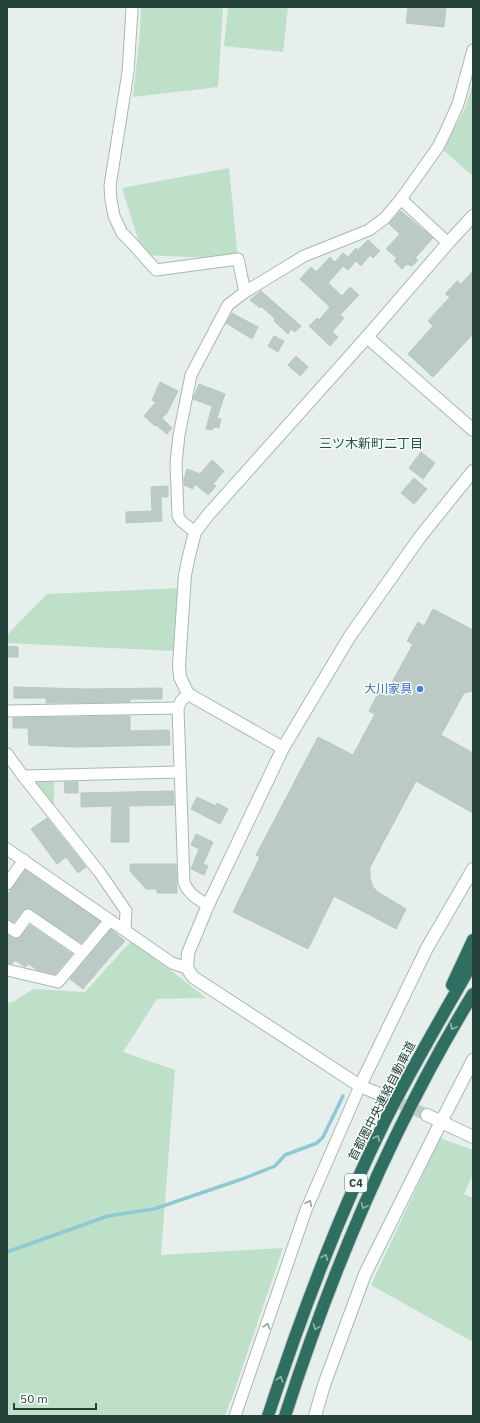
<svg xmlns="http://www.w3.org/2000/svg" width="480" height="1423" font-family="'IBM Plex Sans','Noto Sans JP',sans-serif">
<rect width="100%" height="100%" fill="#e6efeb"/>
<!-- green -->
<g fill="#bfe0c8">
<polygon points="141,7 223,7 218,87 133,97 140,32"/>
<polygon points="228,7 288,7 283,52 224,46"/>
<polygon points="473,83 473,176 443,150 465,108"/>
<polygon points="229,168 238,259 143,255 122,188"/>
<polygon points="181,588 174,651 7,643 7,635 9,633 47,594"/>
<polygon points="31,780 54,780 54,809"/>
<polygon points="132,940 206,998 157,999 123,1052 175,1070 161,1255 283,1248 234,1392 225,1416 7,1416 7,1003 13,1002 33,989 85,992"/>
<polygon points="440,1138 473,1150 473,1174 464,1194 473,1198 473,1342 371,1285"/>
</g>
<g fill="none" stroke-linecap="round" stroke-linejoin="round">
<!-- stream -->
<polyline stroke="#8ec9d4" stroke-width="3.5" points="7,1252 108,1216 154,1209 245,1178 275,1166 285,1155 317,1143 323,1137 343,1096"/>
</g>
<!-- building -->
<g fill="#bbcac4" stroke="#b8c9c2">
<polygon points="408,7 446,7 444,27 406,23"/>
<polygon points="401,211 433,238 415,258 418,260 412,266 407,264 402,269 394,261 397,258 386,249 400,234 389,224"/>
<polygon points="368,240 380,251 373,258 370,255 361,266 356,261 348,270 343,266 328,283 342,296 350,287 359,295 340,315 344,318 332,332 338,337 330,346 309,326 317,318 319,320 330,307 300,279 311,267 316,272 330,257 335,262 343,253 348,257 356,248 358,250"/>
<polygon points="473,271 473,334 433,377 408,354 433,326 428,321 450,297 445,294 457,281 461,284"/>
<polygon points="261,291 301,326 295,332 291,329 288,334 274,321 275,319 261,306 260,308 250,300"/>
<polygon points="232,313 258,327 252,339 226,323"/>
<polygon points="274,336 284,341 278,352 268,346"/>
<polygon points="296,356 308,367 300,376 288,365"/>
<polygon points="160,382 178,391 167,413 162,418 172,428 167,434 156,425 155,426 144,416 156,402 152,400"/>
<polygon points="199,384 225,394 217,418 221,419 219,428 214,427 212,430 206,429 212,406 193,399"/>
<polygon points="421,452 435,463 423,479 409,468"/>
<polygon points="212,460 224,471 213,484 216,486 208,495 195,484 193,489 184,485 184,479 187,469 200,474"/>
<polygon points="414,478 427,489 414,504 401,493"/>
<polygon points="168,486 168,497 161,497 162,521 126,523 126,512 152,511 151,487"/>
<polygon points="433,609 473,630 473,691 464,693 441,735 473,753 473,813 416,781 370,867 370,878 373,887 378,892 406,909 396,929 334,896 308,949 233,912 260,857 256,855 318,737 353,755 375,714 369,711 379,692 385,695 413,644 407,641 418,622 424,626"/>
<polygon points="7,646 18,647 18,657 7,657"/>
<polygon points="14,687 85,689 162,688 162,699 130,699 130,702 46,703 46,698 14,698"/>
<polygon points="130,716 130,731 169,730 170,745 74,747 29,745 28,728 13,728 13,718"/>
<polygon points="64,782 78,782 78,793 65,793"/>
<polygon points="173,791 174,805 129,806 129,842 111,842 112,806 81,807 81,793"/>
<polygon points="197,797 216,806 217,803 228,809 220,824 191,809"/>
<polygon points="47,818 86,867 78,873 66,857 57,864 31,829"/>
<polygon points="196,834 213,842 203,864 208,866 204,875 191,869 199,849 191,845"/>
<polygon points="130,864 176,864 177,893 157,893 157,889 146,889 130,871"/>
<polygon points="25,870 100,921 81,943 29,908 23,911 14,922 7,919 7,895"/>
<polygon points="30,925 72,954 55,974 37,970 29,964 25,967 15,960 12,964 7,963 7,934 12,938 19,938"/>
<polygon points="111,929 125,941 117,950 116,950 83,989 70,979"/>
</g>
<g fill="none" stroke-linecap="round" stroke-linejoin="round">
<!-- secondary-tunnel -->
<polyline stroke="#bfccc8" stroke-width="12" stroke-dasharray="12 6" stroke-linecap="butt" points="379,1094 427,1115"/>
<!-- street casing -->
<g stroke="#a8b8b2" stroke-width="13">
<g id="street">
<polyline points="132,9 128,72 110,186 111,200 114,216 122,233 131,242 156,270 238,259 245,292"/>
<polyline points="401,199 448,243"/>
<polyline points="195,532 181,521 178,516 176,463 179,435 191,375 228,305 245,292 304,256 369,230 385,218 401,199 438,147 446,131 458,104 473,50"/>
<path d="M188 694 181 701 178 708 184 882C188 894 198 899 208 905"/>
<polyline points="7,711 178,708"/>
<polyline points="7,754 23,776 100,873 126,911 125,930"/>
<polyline points="23,776 179,772"/>
<polyline points="7,849 172,963 187,968"/>
<polyline points="7,884 24,860"/>
<polyline points="7,926 16,932 28,915 82,952"/>
<polyline points="7,970 58,982 110,920"/>
<polyline points="235,1416 306,1210 360,1086"/>
</g>
</g>
<!-- secondary casing -->
<g stroke="#a4bbb3" stroke-width="14">
<g id="secondary">
<polyline points="367,337 473,430"/>
<polyline points="283,748 188,694 180,677 179,665 185,575 188,560 195,532 208,515 367,337 448,243 473,216"/>
<polyline points="360,1086 427,948 473,869"/>
<polyline points="379,1094 360,1086 193,977 187,968 188,953 208,905 283,748 350,636 420,537 473,471"/>
<polyline points="427,1115 473,1137"/>
<polyline points="315,1416 324,1385 365,1274 441,1122 473,1060"/>
</g>
</g>
<!-- highway casing -->
<g stroke="#c2cac8" stroke-width="14">
<g id="highway">
<polyline points="452,985 473,940"/>
<path d="M268 1416C301 1315 338 1216 385 1121 412 1067 443 1015 473 962"/>
<path d="M285 1416C332 1270 393 1125 473 994"/>
</g>
</g>
<!-- street -->
<use href="#street" stroke="#fff" stroke-width="11"/>
<!-- secondary -->
<use href="#secondary" stroke="#fff" stroke-width="12"/>
<!-- highway -->
<use href="#highway" stroke="#2f6f62" stroke-width="12"/>
</g>
<!-- one-way arrows -->
<defs><path id="oneway-chevron" d="M-2-3.5L2.5 0L-2 3.5" fill="none" stroke-width="1.6" stroke-linecap="round" stroke-linejoin="round"/></defs>
<g stroke="#93b5ae">
<use href="#oneway-chevron" transform="translate(453 1027) rotate(118)"/>
<use href="#oneway-chevron" transform="translate(377 1138) rotate(-65)"/>
<use href="#oneway-chevron" transform="translate(364 1206) rotate(114)"/>
<use href="#oneway-chevron" transform="translate(325 1257) rotate(-68)"/>
<use href="#oneway-chevron" transform="translate(316 1327) rotate(111)"/>
<use href="#oneway-chevron" transform="translate(280 1379) rotate(-72)"/>
</g>
<g stroke="#92a09c">
<use href="#oneway-chevron" transform="translate(309 1203) rotate(-66)"/>
<use href="#oneway-chevron" transform="translate(267 1326) rotate(-71)"/>
</g>
<!-- markers -->
<circle fill="#3f7fe0" stroke="#f7fbf9" stroke-width="1.5" cx="420" cy="689" r="4"/>
<g text-anchor="middle" stroke-width="3" stroke-linejoin="round" paint-order="stroke">
<!-- shield labels -->
<rect fill="#f7fbf9" stroke="#637a73" stroke-width="1" x="345" y="1174" width="22" height="18" rx="3"/>
<g font-size="11" font-weight="bold" fill="#24423a">
<text x="356" y="1187">C4</text>
</g>
<!-- shop labels -->
<g font-size="12" fill="#366cbe" stroke="#f7fbf9" text-anchor="end">
<text x="412" y="693">大川家具</text>
</g>
<!-- street labels -->
<g font-size="12" fill="#24423a" stroke="#f7fbf9">
<text transform="translate(382 1101) rotate(-63)" y="4">首都圏中央連絡自動車道</text>
</g>
<!-- neighbourhood labels -->
<g font-size="13" fill="#1f5548" stroke="#f7fbf9">
<text x="371" y="448">三ツ木新町二丁目</text>
</g>
</g>
<!-- border -->
<rect width="480" height="1423" fill="none" stroke="#24423a" stroke-width="16"/>
<!-- scale -->
<path d="M14 1403v6h82v-6" fill="none" stroke="#24423a" stroke-width="2"/>
<text x="20" y="1403" font-size="12" fill="#24423a" stroke="#f7fbf9" stroke-width="3" paint-order="stroke">50 m</text>
</svg>
